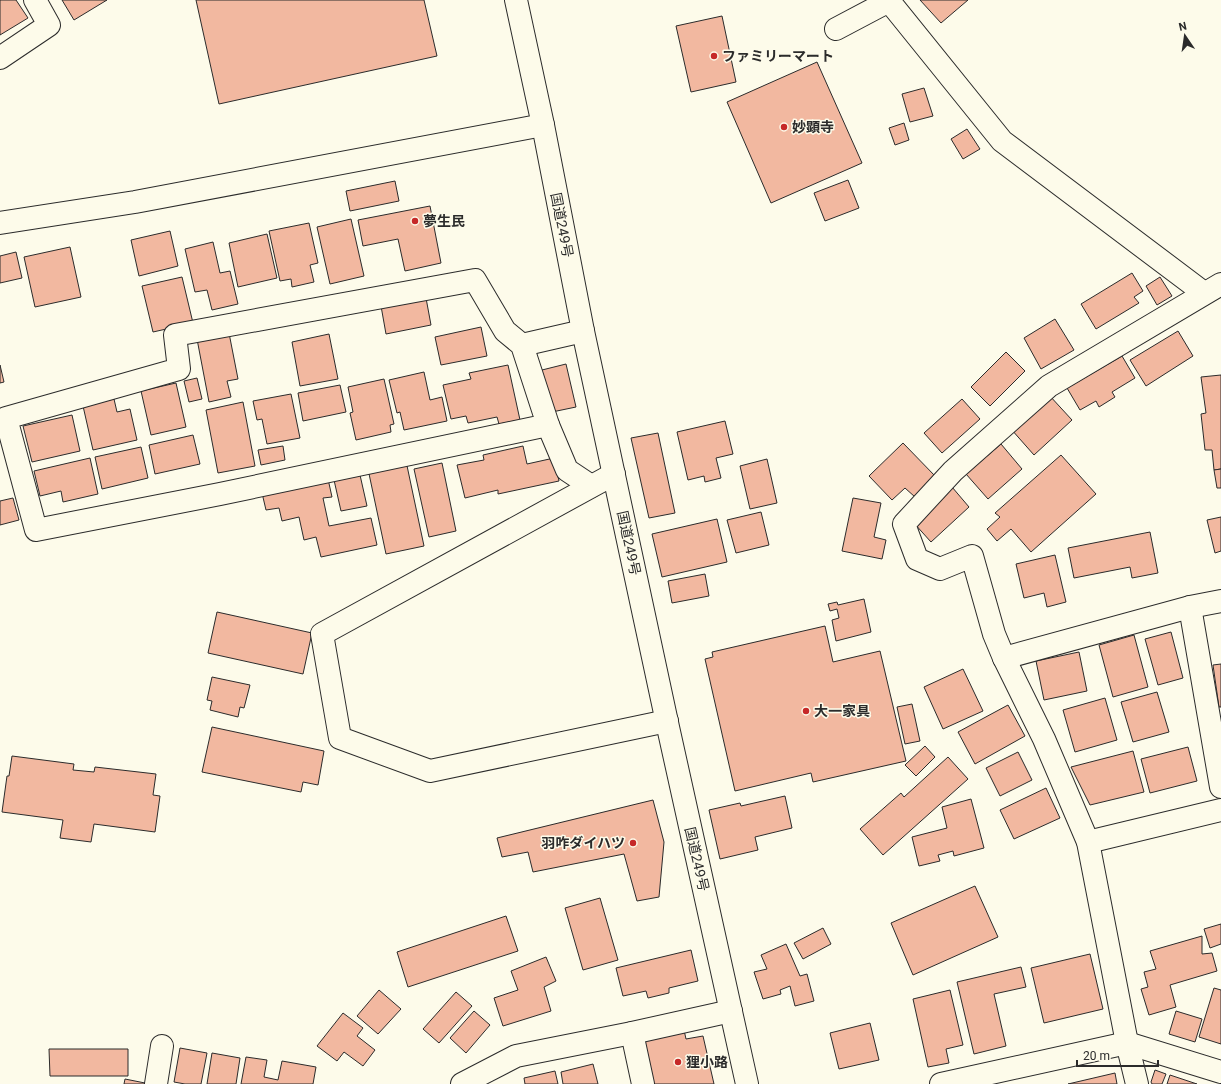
<svg xmlns="http://www.w3.org/2000/svg" width="1221" height="1084" font-family="Roboto,'Noto Sans JP',sans-serif">
<rect width="100%" height="100%" fill="#fdfbea"/>
<!-- building -->
<g fill="#f2b8a0" stroke="#2b2b2b">
<polygon points="0,0 16,0 28,18 0,35"/>
<polygon points="62,0 107,0 74,20"/>
<polygon points="196,0 424,0 437,56 219,104"/>
<polygon points="920,0 968,0 941,23"/>
<polygon points="722,16 736,82 691,92 676,26"/>
<polygon points="817,62 862,163 771,203 727,102"/>
<polygon points="924,88 933,116 910,122 902,94"/>
<polygon points="904,123 909,140 895,145 889,128"/>
<polygon points="967,129 980,149 963,159 951,139"/>
<polygon points="848,180 859,208 825,221 814,193"/>
<polygon points="395,181 399,201 350,211 346,191"/>
<polygon points="430,206 441,263 405,271 398,239 363,246 358,220"/>
<polygon points="351,219 364,276 330,284 317,227"/>
<polygon points="309,223 318,263 310,265 314,282 292,287 291,279 280,281 269,231"/>
<polygon points="170,231 178,266 139,276 131,240"/>
<polygon points="267,234 277,278 238,287 229,243"/>
<polygon points="213,242 220,273 230,271 238,304 212,310 207,290 195,292 185,249"/>
<polygon points="70,247 81,297 35,307 24,257"/>
<polygon points="16,252 22,278 0,283 0,256"/>
<polygon points="1132,273 1143,291 1134,297 1139,303 1096,329 1081,304"/>
<polygon points="182,277 193,323 153,332 142,286"/>
<polygon points="1160,277 1172,296 1157,305 1146,286"/>
<polygon points="426,298 431,325 386,334 381,306"/>
<polygon points="1055,319 1074,350 1041,369 1024,338"/>
<polygon points="481,327 487,356 441,365 435,337"/>
<polygon points="1178,331 1193,356 1146,386 1130,360"/>
<polygon points="229,333 238,379 227,381 231,397 209,402 197,339"/>
<polygon points="329,334 338,379 300,386 292,342"/>
<polygon points="1006,352 1025,371 990,406 971,387"/>
<polygon points="1122,356 1135,378 1112,392 1115,397 1099,407 1096,401 1080,410 1067,388"/>
<polygon points="566,364 576,407 552,412 538,371"/>
<polygon points="0,365 4,382 0,383"/>
<polygon points="508,365 520,420 499,424 497,417 468,423 466,416 451,419 443,385 471,379 469,373"/>
<polygon points="424,372 430,400 442,397 447,421 404,430 400,412 397,413 389,380"/>
<polygon points="1221,375 1221,469 1214,470 1212,450 1205,450 1201,414 1206,413 1201,377"/>
<polygon points="197,378 202,399 189,402 184,381"/>
<polygon points="384,379 394,424 390,425 391,432 356,440 350,413 353,412 348,387"/>
<polygon points="176,383 186,427 151,435 141,391"/>
<polygon points="340,385 346,412 303,421 298,393"/>
<polygon points="291,394 300,438 267,444 262,419 257,420 253,401"/>
<polygon points="1049,395 1072,420 1034,455 1011,429"/>
<polygon points="114,399 117,412 130,409 137,440 93,450 83,406"/>
<polygon points="962,399 980,419 942,453 924,433"/>
<polygon points="243,402 255,466 218,473 206,410"/>
<polygon points="72,415 80,451 32,462 23,426"/>
<polygon points="725,421 733,454 716,458 721,478 705,482 704,476 688,480 677,432"/>
<polygon points="658,433 675,513 649,518 631,438"/>
<polygon points="193,435 200,464 155,474 149,445"/>
<polygon points="903,443 936,477 915,497 905,488 892,500 869,476"/>
<polygon points="1001,444 1022,469 988,499 966,474"/>
<polygon points="283,446 285,460 261,465 258,450"/>
<polygon points="523,446 527,464 554,458 559,481 498,494 498,490 465,498 457,465 484,460 483,455"/>
<polygon points="141,447 148,478 102,489 95,457"/>
<polygon points="1061,455 1096,494 1031,552 1011,529 997,541 987,529 1000,517 995,513"/>
<polygon points="90,458 98,494 63,502 61,491 40,496 34,471"/>
<polygon points="767,459 777,503 750,509 740,466"/>
<polygon points="406,461 424,546 386,554 368,469"/>
<polygon points="442,463 456,531 429,537 414,469"/>
<polygon points="1221,469 1221,488 1217,488 1214,470"/>
<polygon points="360,475 367,506 341,511 334,480"/>
<polygon points="328,479 332,497 323,498 329,526 371,518 377,545 321,557 316,537 304,540 299,517 282,521 279,508 266,510 262,493"/>
<polygon points="952,487 969,507 931,542 913,522"/>
<polygon points="13,498 19,520 0,525 0,501"/>
<polygon points="853,498 881,503 874,537 886,540 882,559 842,551"/>
<polygon points="761,512 769,545 736,553 727,520"/>
<polygon points="1221,517 1221,551 1215,553 1207,520"/>
<polygon points="717,519 727,562 662,577 652,534"/>
<polygon points="1150,532 1158,573 1132,578 1130,567 1074,578 1068,548"/>
<polygon points="1055,555 1066,602 1047,607 1044,593 1024,598 1016,564"/>
<polygon points="705,574 709,596 672,603 668,581"/>
<polygon points="864,599 871,632 836,641 832,620 839,618 837,609 830,611 828,604 837,602 838,605"/>
<polygon points="217,612 312,633 303,674 208,653"/>
<polygon points="825,626 833,662 880,651 906,761 813,782 811,773 735,791 705,659 713,657 712,652"/>
<polygon points="1171,632 1183,678 1158,685 1145,639"/>
<polygon points="1134,635 1148,687 1113,697 1099,645"/>
<polygon points="1079,652 1087,691 1044,700 1036,661"/>
<polygon points="1221,664 1221,707 1219,707 1213,665"/>
<polygon points="963,669 983,711 943,729 924,687"/>
<polygon points="212,677 250,685 244,708 240,707 238,717 210,710 212,701 207,700"/>
<polygon points="1157,692 1169,732 1133,742 1121,702"/>
<polygon points="1105,698 1117,740 1075,752 1063,710"/>
<polygon points="912,704 920,741 905,744 897,707"/>
<polygon points="1008,705 1025,736 975,764 958,732"/>
<polygon points="212,727 324,751 318,785 303,782 301,792 202,772"/>
<polygon points="925,746 935,757 916,776 905,765"/>
<polygon points="1188,747 1197,781 1150,793 1141,759"/>
<polygon points="1133,751 1144,792 1090,805 1071,767"/>
<polygon points="1018,752 1032,780 1000,796 986,768"/>
<polygon points="12,756 74,764 73,770 94,772 95,767 156,774 153,795 160,796 155,832 94,824 91,842 60,838 63,820 2,812 7,776 9,776"/>
<polygon points="948,757 968,779 883,855 860,829 901,793 904,797"/>
<polygon points="1046,788 1060,818 1014,839 1000,810"/>
<polygon points="785,796 792,828 755,837 758,850 720,859 709,810 740,803 741,806"/>
<polygon points="971,799 984,848 954,856 953,851 938,855 940,861 919,866 912,837 947,828 942,807"/>
<polygon points="653,800 664,842 659,897 637,901 624,854 533,872 528,852 502,857 497,838"/>
<polygon points="975,886 998,937 913,975 891,923"/>
<polygon points="600,898 618,960 583,970 565,908"/>
<polygon points="506,916 518,951 408,987 397,952"/>
<polygon points="1221,924 1221,944 1210,948 1204,929"/>
<polygon points="823,928 831,944 803,959 794,943"/>
<polygon points="1202,936 1202,954 1212,953 1217,971 1170,985 1176,1007 1149,1015 1141,989 1148,987 1144,972 1156,969 1150,951"/>
<polygon points="786,944 800,976 807,974 814,1001 795,1006 790,986 780,990 781,994 763,999 754,972 767,969 761,955"/>
<polygon points="691,950 698,981 669,988 669,993 648,998 646,991 623,996 616,968"/>
<polygon points="1090,954 1103,1009 1044,1023 1031,968"/>
<polygon points="546,957 556,981 544,987 551,1011 503,1026 494,998 518,990 511,971"/>
<polygon points="1021,967 1026,987 994,994 1006,1046 974,1054 957,982"/>
<polygon points="1214,988 1221,990 1221,1044 1199,1037"/>
<polygon points="379,990 401,1009 378,1034 357,1016"/>
<polygon points="950,990 963,1045 946,1049 949,1063 928,1067 913,999"/>
<polygon points="456,992 472,1006 439,1043 423,1029"/>
<polygon points="474,1011 490,1025 466,1053 450,1038"/>
<polygon points="1176,1011 1202,1019 1195,1042 1169,1034"/>
<polygon points="343,1013 363,1028 357,1036 375,1050 363,1066 344,1052 337,1061 317,1046"/>
<polygon points="870,1023 879,1060 839,1069 830,1033"/>
<polygon points="684,1030 686,1039 703,1036 714,1084 652,1084 642,1040"/>
<polygon points="180,1048 207,1053 201,1084 185,1084 174,1082"/>
<polygon points="49,1049 128,1049 128,1076 50,1076"/>
<polygon points="212,1053 240,1058 236,1084 207,1084"/>
<polygon points="246,1057 267,1060 264,1077 278,1080 282,1061 316,1067 313,1084 241,1084"/>
<polygon points="593,1064 598,1084 563,1084 561,1072"/>
<polygon points="1155,1070 1166,1074 1162,1084 1152,1084 1151,1082"/>
<polygon points="555,1071 558,1084 525,1084 524,1078"/>
<polygon points="1115,1073 1117,1084 1068,1084"/>
<polygon points="1170,1075 1197,1084 1167,1084"/>
<polygon points="125,1079 145,1083 145,1084 124,1084"/>
</g>
<g fill="none" stroke-linecap="round" stroke-linejoin="round">
<!-- minor casing -->
<g stroke="#2b2b2b" stroke-width="24">
<g id="minor">
<polyline points="836,29 889,1 1002,141 1204,293"/>
<polyline points="0,58 49,25 35,0"/>
<polygon points="475,280 505,331 522,345 548,425 220,494 36,530 6,418 179,369 175,335"/>
<polyline points="522,345 583,331"/>
<polyline points="548,425 567,470 591,486"/>
<polyline points="614,474 322,634 340,738 430,771 667,721"/>
<polyline points="1190,607 1221,787"/>
<polyline points="1004,658 1190,607 1221,601"/>
<polyline points="1088,842 1221,810"/>
<polyline points="632,1033 643,1084"/>
<polyline points="156,1084 162,1046"/>
<polyline points="462,1084 516,1056 632,1033 731,1011"/>
<polyline points="941,1084 1127,1043 1221,1072"/>
<polyline points="1137,1084 1127,1043 1088,842 1044,739 1004,658 994,634 972,556 940,569 917,559 904,524 953,471 1049,386 1221,284"/>
</g>
</g>
<!-- tertiary casing -->
<g stroke="#2b2b2b" stroke-width="24">
<polyline id="tertiary" points="0,223 135,202 543,125"/>
</g>
<!-- trunk casing -->
<g stroke="#2b2b2b" stroke-width="24">
<polyline id="trunk" points="516,0 543,125 583,331 668,727 747,1084"/>
</g>
<!-- minor -->
<use href="#minor" stroke="#fdfbea" stroke-width="22"/>
<!-- tertiary -->
<use href="#tertiary" stroke="#fdfbea" stroke-width="22"/>
<!-- trunk -->
<use href="#trunk" stroke="#fdfbea" stroke-width="22"/>
</g>
<!-- markers -->
<g fill="#c62828" stroke="#fdfbea" stroke-width="1.5">
<circle cx="714" cy="56" r="4"/>
<circle cx="784" cy="127" r="4"/>
<circle cx="415" cy="221" r="4"/>
<circle cx="806" cy="711" r="4"/>
<circle cx="633" cy="843" r="4"/>
<circle cx="678" cy="1062" r="4"/>
</g>
<g text-anchor="middle" stroke-width="3" stroke-linejoin="round" paint-order="stroke">
<!-- poi labels -->
<g font-size="14" font-weight="bold" fill="#2b2b2b" stroke="#fdfbea" text-anchor="start">
<text x="722" y="61">ファミリーマート</text>
<text x="792" y="132">妙顕寺</text>
<text x="423" y="226">夢生民</text>
<text x="814" y="716">大一家具</text>
<text x="625" y="848" text-anchor="end">羽咋ダイハツ</text>
<text x="686" y="1067">狸小路</text>
</g>
<!-- street labels -->
<g font-size="14" fill="#2b2b2b" stroke="#fdfbea">
<text transform="translate(562 225) rotate(79)" y="5">国道249号</text>
<text transform="translate(629 543) rotate(78)" y="5">国道249号</text>
<text transform="translate(697 859) rotate(77)" y="5">国道249号</text>
</g>
</g>
<!-- north arrow -->
<g transform="translate(1185 36) rotate(347)" stroke="#fdfbea" stroke-width="3" paint-order="stroke">
<path d="M0-3L7 15L0 10L-7 15Z" fill="#2b2b2b"/>
<text y="-6" font-size="11" font-weight="bold" text-anchor="middle" fill="#2b2b2b">N</text>
</g>
<!-- scale -->
<path d="M1077 1060v6h81v-6" fill="none" stroke="#2b2b2b" stroke-width="2"/>
<text x="1083" y="1060" font-size="12" fill="#2b2b2b" stroke="#fdfbea" stroke-width="3" paint-order="stroke">20 m</text>
</svg>
